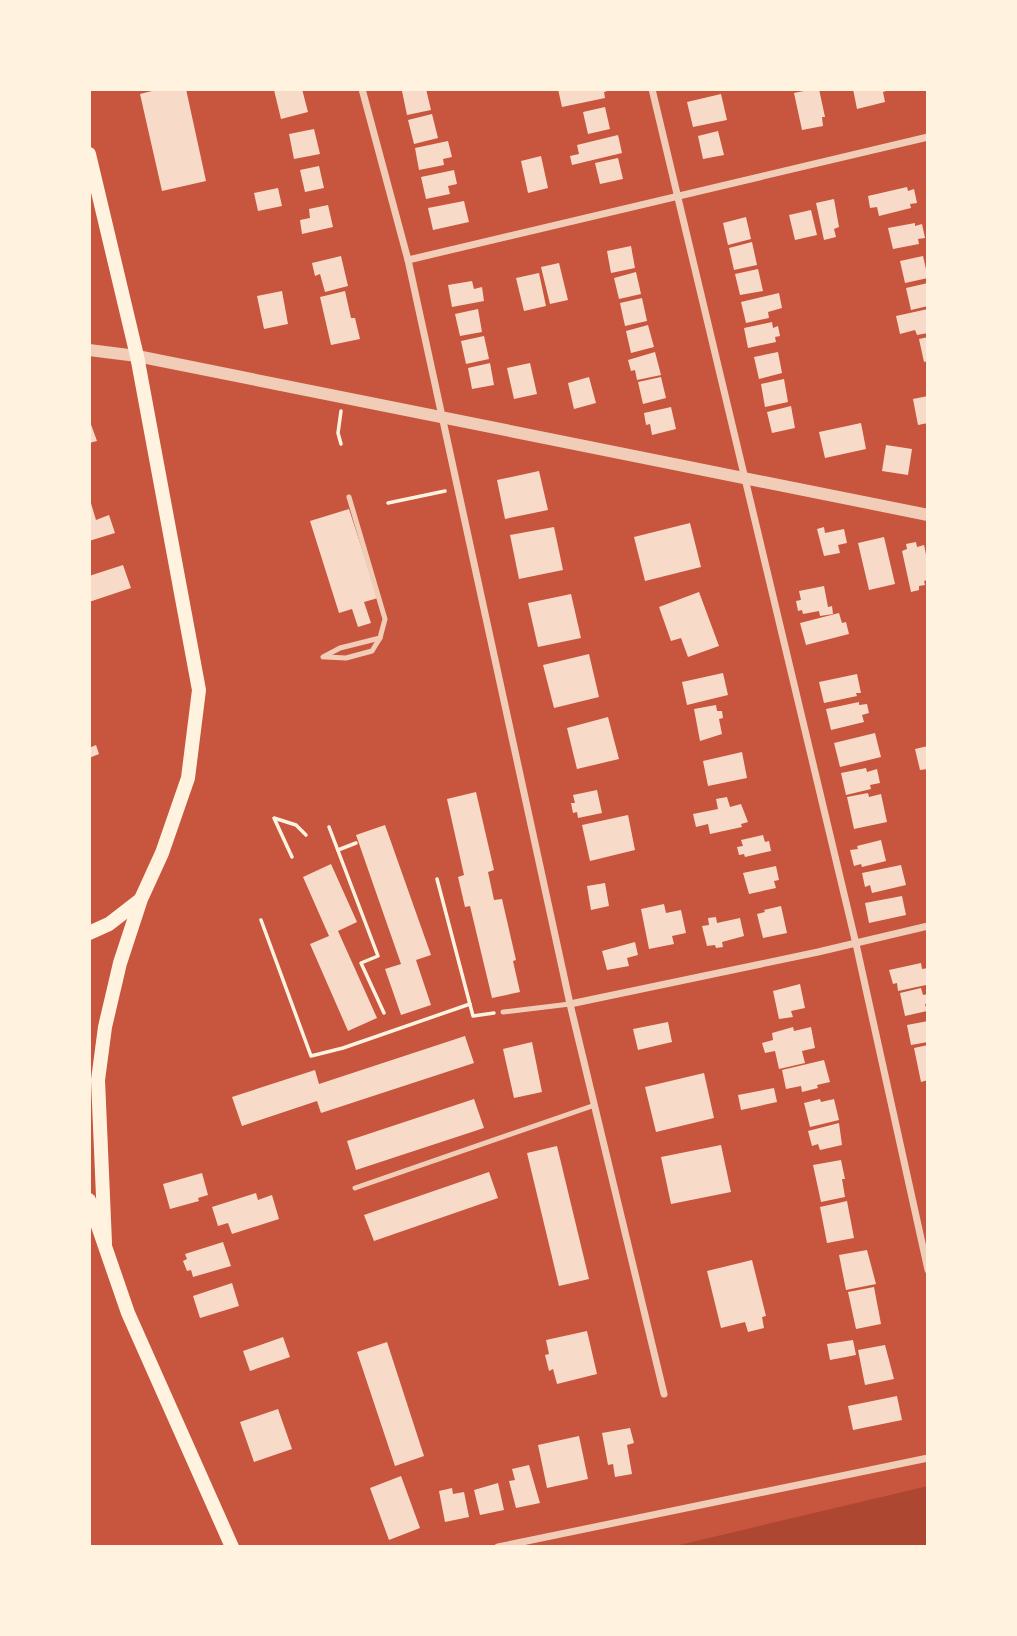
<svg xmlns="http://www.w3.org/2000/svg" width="1017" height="1636" font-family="'Space Grotesk',sans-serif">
<rect width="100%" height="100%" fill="#c8553d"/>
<!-- green -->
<polygon fill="#ae4732" points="928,1486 928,1547 676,1547 675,1546"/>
<!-- building -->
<g fill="#f7dbc8">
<polygon points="160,89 186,89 206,181 162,191 140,94"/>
<polygon points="302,89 308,112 281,119 274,90"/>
<polygon points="411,89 426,89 431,110 407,115 402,91"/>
<polygon points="558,89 611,89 611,90 604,92 605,98 562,107"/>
<polygon points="814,89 819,89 825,117 822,117 823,126 802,130 794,93"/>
<polygon points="853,89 889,89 889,90 883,92 885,102 857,109"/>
<polygon points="721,94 727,120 693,127 687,102"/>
<polygon points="605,107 610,129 588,134 583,112"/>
<polygon points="432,114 438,138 414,144 408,120"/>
<polygon points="314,129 320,154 294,159 289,134"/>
<polygon points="718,131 724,155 703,159 698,136"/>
<polygon points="618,135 622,153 572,165 570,156 579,154 577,145"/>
<polygon points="448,141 452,157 443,159 444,165 419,170 415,148"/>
<polygon points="541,156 548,188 528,193 521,161"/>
<polygon points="618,158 623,179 600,184 595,163"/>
<polygon points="319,166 324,188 305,192 300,170"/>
<polygon points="454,170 457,184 448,186 450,194 426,199 421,177"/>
<polygon points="907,187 908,191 914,189 917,203 910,204 911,208 879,216 877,207 870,208 868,196"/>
<polygon points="278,188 282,206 258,211 254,193"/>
<polygon points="834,199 839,227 834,229 836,237 824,240 816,203"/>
<polygon points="464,201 469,222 433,230 428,208"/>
<polygon points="328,205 333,227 302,234 300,220 310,218 309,209"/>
<polygon points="811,210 817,235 795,240 789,215"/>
<polygon points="746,217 751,239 728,245 723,223"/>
<polygon points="915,223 915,226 922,224 925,238 918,239 919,244 893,249 888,228"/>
<polygon points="752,242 757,265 734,270 729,248"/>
<polygon points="631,246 635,268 611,273 607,251"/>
<polygon points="341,256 348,286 325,292 320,274 315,276 312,263"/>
<polygon points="923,256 928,278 905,283 900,261"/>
<polygon points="559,263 568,300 550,304 541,267"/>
<polygon points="758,269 763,291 740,295 735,274"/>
<polygon points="636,272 641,294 619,299 614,278"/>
<polygon points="539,273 546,306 524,311 516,278"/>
<polygon points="472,281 474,289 482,287 484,301 452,307 448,285"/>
<polygon points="928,283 928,306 911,310 906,288"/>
<polygon points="282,291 288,324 264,329 257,296"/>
<polygon points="345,291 351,318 355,318 360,339 331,345 320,297"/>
<polygon points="779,293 782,308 768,312 769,318 746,323 741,302"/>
<polygon points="642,298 647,321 625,326 620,303"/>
<polygon points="478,309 482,332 460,336 455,314"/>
<polygon points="928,309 928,333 917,335 915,330 900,334 896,316"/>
<polygon points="772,322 773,328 778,326 780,336 775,337 776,342 748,348 744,328"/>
<polygon points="648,325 654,347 631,353 626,331"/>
<polygon points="484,336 489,359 466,364 461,341"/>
<polygon points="928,337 928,361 924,362 919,339"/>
<polygon points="655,352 661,375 637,380 635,370 631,371 628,360"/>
<polygon points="778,352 782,373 759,379 754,357"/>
<polygon points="490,363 494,385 472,389 468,368"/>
<polygon points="530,363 537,394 514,399 507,368"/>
<polygon points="589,377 596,403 574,409 568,383"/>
<polygon points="661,377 666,398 643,404 638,382"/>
<polygon points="784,379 788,402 765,407 761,384"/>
<polygon points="928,396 928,423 918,425 913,399"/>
<polygon points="791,406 795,428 772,433 767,412"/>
<polygon points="671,407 676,429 652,435 650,424 646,425 644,413"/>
<polygon points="89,419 97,441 89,443"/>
<polygon points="861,423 866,449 825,458 819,432"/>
<polygon points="886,445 912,449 908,475 882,471"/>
<polygon points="539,471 548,510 505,519 497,480"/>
<polygon points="90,500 96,520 109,515 115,533 89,541"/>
<polygon points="349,509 378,598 364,602 371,623 358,627 352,609 339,613 310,521"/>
<polygon points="690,523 701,567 645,581 634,537"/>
<polygon points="554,527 563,570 519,579 510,535"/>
<polygon points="824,527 825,533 844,529 847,543 838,545 840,553 824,556 817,529"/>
<polygon points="884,537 895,584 869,590 858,543"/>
<polygon points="916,542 917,547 924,545 928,564 928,580 924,581 925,585 919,586 919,590 911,592 902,551 907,549 906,544"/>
<polygon points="123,565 131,588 89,602 89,576"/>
<polygon points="824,586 828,607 832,606 833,614 820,616 819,611 803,614 802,610 798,611 796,601 801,600 799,591"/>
<polygon points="699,592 719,646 688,657 681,638 671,641 659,607"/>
<polygon points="571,594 581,638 538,647 528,603"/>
<polygon points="839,613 842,623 846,622 849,634 806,645 800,623"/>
<polygon points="589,654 599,697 554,708 543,665"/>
<polygon points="723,673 728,695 687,705 682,682"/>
<polygon points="857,674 861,693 856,693 857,696 824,703 819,682"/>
<polygon points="859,702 859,705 867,704 869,713 862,715 864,722 831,730 826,709"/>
<polygon points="716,705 717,711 722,711 723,718 719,719 722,734 700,741 694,709"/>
<polygon points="608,717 619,759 577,769 567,728"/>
<polygon points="875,733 881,757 840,767 834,743"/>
<polygon points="96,745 99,754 89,758 89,748"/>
<polygon points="928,746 928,769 920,770 915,749"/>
<polygon points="742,752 747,778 708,786 703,761"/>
<polygon points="866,768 867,772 877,769 880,783 870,785 871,789 846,795 841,773"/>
<polygon points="597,790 602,813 578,818 577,812 573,813 571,803 575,803 573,795"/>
<polygon points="476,792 494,870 488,872 494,900 502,899 516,960 513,961 520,992 492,998 470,906 465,907 458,877 464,875 447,799"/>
<polygon points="868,793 869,797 881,794 887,822 854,829 847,797"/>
<polygon points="727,797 730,807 741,804 748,822 741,824 742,827 710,834 708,824 696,827 693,814 718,809 716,799"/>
<polygon points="628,815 635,850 590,861 582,825"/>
<polygon points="385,825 431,955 416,960 431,1005 401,1015 385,969 401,964 356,835"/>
<polygon points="763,835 765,842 769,841 771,851 745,857 744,854 739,855 737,847 743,846 741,840"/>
<polygon points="881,840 886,861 862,867 861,864 854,866 850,850 858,849 857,846"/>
<polygon points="331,864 357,922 338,931 377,1018 348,1031 310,944 329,936 303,877"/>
<polygon points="901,865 906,885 872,893 870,885 865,887 862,873"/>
<polygon points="776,866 779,880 774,881 776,888 749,894 743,873"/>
<polygon points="605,883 609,906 591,910 587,886"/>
<polygon points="902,896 906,915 869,923 865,903"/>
<polygon points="664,904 666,913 681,910 686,933 672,936 674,944 649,949 641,909"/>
<polygon points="781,906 787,933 763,938 757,914 765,912 764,910"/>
<polygon points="716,917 717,923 740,918 744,936 722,942 723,947 716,948 715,945 707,946 702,926 709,925 708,918"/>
<polygon points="635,942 638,955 627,958 629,966 607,970 602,951"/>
<polygon points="921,963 922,969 928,968 926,985 898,991 897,983 893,984 889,970"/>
<polygon points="800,984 805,1008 791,1011 793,1017 779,1019 773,991"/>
<polygon points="921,988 923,995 928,994 928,1003 925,1004 927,1011 905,1016 900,993"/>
<polygon points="928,1021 928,1042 911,1045 907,1025"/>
<polygon points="668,1022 672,1042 638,1050 633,1029"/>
<polygon points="793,1027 794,1031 811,1027 815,1048 802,1051 805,1063 779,1069 775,1051 765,1053 762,1043 773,1040 772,1033"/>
<polygon points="465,1036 474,1063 321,1113 317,1101 242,1126 232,1097 315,1070 319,1084"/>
<polygon points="532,1042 542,1092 514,1098 503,1049"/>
<polygon points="928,1045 928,1080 921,1082 914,1048"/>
<polygon points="824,1060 830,1082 817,1085 818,1088 802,1092 801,1086 786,1089 782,1070"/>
<polygon points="704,1073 714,1118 656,1132 645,1087"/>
<polygon points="774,1088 777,1102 741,1110 738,1095"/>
<polygon points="474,1099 484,1128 356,1170 347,1141"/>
<polygon points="820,1099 821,1102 834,1099 839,1120 810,1127 804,1103"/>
<polygon points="839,1123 842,1145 820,1150 818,1144 812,1146 808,1131"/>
<polygon points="721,1145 731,1192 671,1204 661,1157"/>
<polygon points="557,1146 589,1279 559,1286 527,1153"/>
<polygon points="841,1160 845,1179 842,1179 845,1197 821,1202 813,1165"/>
<polygon points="489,1172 498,1198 374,1241 364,1215"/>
<polygon points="202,1173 208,1195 198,1198 199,1201 170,1209 163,1184"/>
<polygon points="256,1193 258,1200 272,1195 279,1219 232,1234 228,1223 218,1226 212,1207"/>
<polygon points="847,1201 854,1238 827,1243 820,1207"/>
<polygon points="223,1242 231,1266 193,1277 191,1270 187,1271 183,1261 187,1259 185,1254"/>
<polygon points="867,1250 876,1284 846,1290 839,1255"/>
<polygon points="752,1260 766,1316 762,1317 764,1328 748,1332 745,1322 721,1328 707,1271"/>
<polygon points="232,1283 239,1306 200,1318 193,1296"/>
<polygon points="874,1287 881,1324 856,1329 848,1292"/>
<polygon points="587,1331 597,1374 557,1384 553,1369 549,1371 545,1355 549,1354 546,1340"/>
<polygon points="283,1337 290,1357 250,1371 243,1351"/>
<polygon points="853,1340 856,1355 830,1360 827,1344"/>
<polygon points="387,1342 424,1456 395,1466 357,1352"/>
<polygon points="885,1345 894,1379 865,1385 858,1350"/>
<polygon points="897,1396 902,1420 853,1430 848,1406"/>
<polygon points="278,1409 292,1449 254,1462 240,1422"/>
<polygon points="630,1428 634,1443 627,1445 632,1474 615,1477 613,1464 608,1465 602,1433"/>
<polygon points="579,1436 588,1479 547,1488 538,1445"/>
<polygon points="529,1465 540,1503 516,1508 509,1481 515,1480 512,1469"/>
<polygon points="401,1476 420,1528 389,1540 370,1488"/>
<polygon points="498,1483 504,1510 480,1515 474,1490"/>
<polygon points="452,1488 453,1494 464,1492 469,1517 445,1522 439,1491"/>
</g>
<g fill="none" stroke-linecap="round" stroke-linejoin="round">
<!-- path -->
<g stroke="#fff3e0" stroke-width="3.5">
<polyline points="341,444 338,433 341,411"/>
<polyline points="388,503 445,491"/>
<polyline points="329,827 378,956 361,963 384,1013"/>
<polyline points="338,850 356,843"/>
<polyline points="292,857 274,818 296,825 306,835"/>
<polyline points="437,879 473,1016 494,1013"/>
<polyline points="261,920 311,1056 343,1048 470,1004"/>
</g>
<!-- service -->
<g stroke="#f1ccb7" stroke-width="5">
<polyline points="323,657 340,648 380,638 385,619 349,497"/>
<polyline points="326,657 346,658 372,651 380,638"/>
<polyline points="503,1012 570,1004"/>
<polyline points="355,1188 595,1105"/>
</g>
<!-- minor -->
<g stroke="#f1ccb7" stroke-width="7">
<polyline points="362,89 408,260 570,1004 664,1394"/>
<polyline points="652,89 856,944 928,1270"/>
<polyline points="408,260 928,137"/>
<polyline points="570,1004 818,952 928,926"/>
<polyline points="498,1547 928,1458"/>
</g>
<!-- tertiary -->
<polyline stroke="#f1ccb7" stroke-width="12" points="89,350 137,356 928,515"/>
<!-- secondary -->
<g stroke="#fff3e0" stroke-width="14">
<polyline points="89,154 137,356 199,690 188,778 162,853 141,899 120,963 105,1027 98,1080 105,1243"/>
<polyline points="89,933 109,924 140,900"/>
<polyline points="89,1200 128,1313 232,1547"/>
</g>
</g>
<!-- border -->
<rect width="1017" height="1636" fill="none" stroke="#fff3e0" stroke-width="182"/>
</svg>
